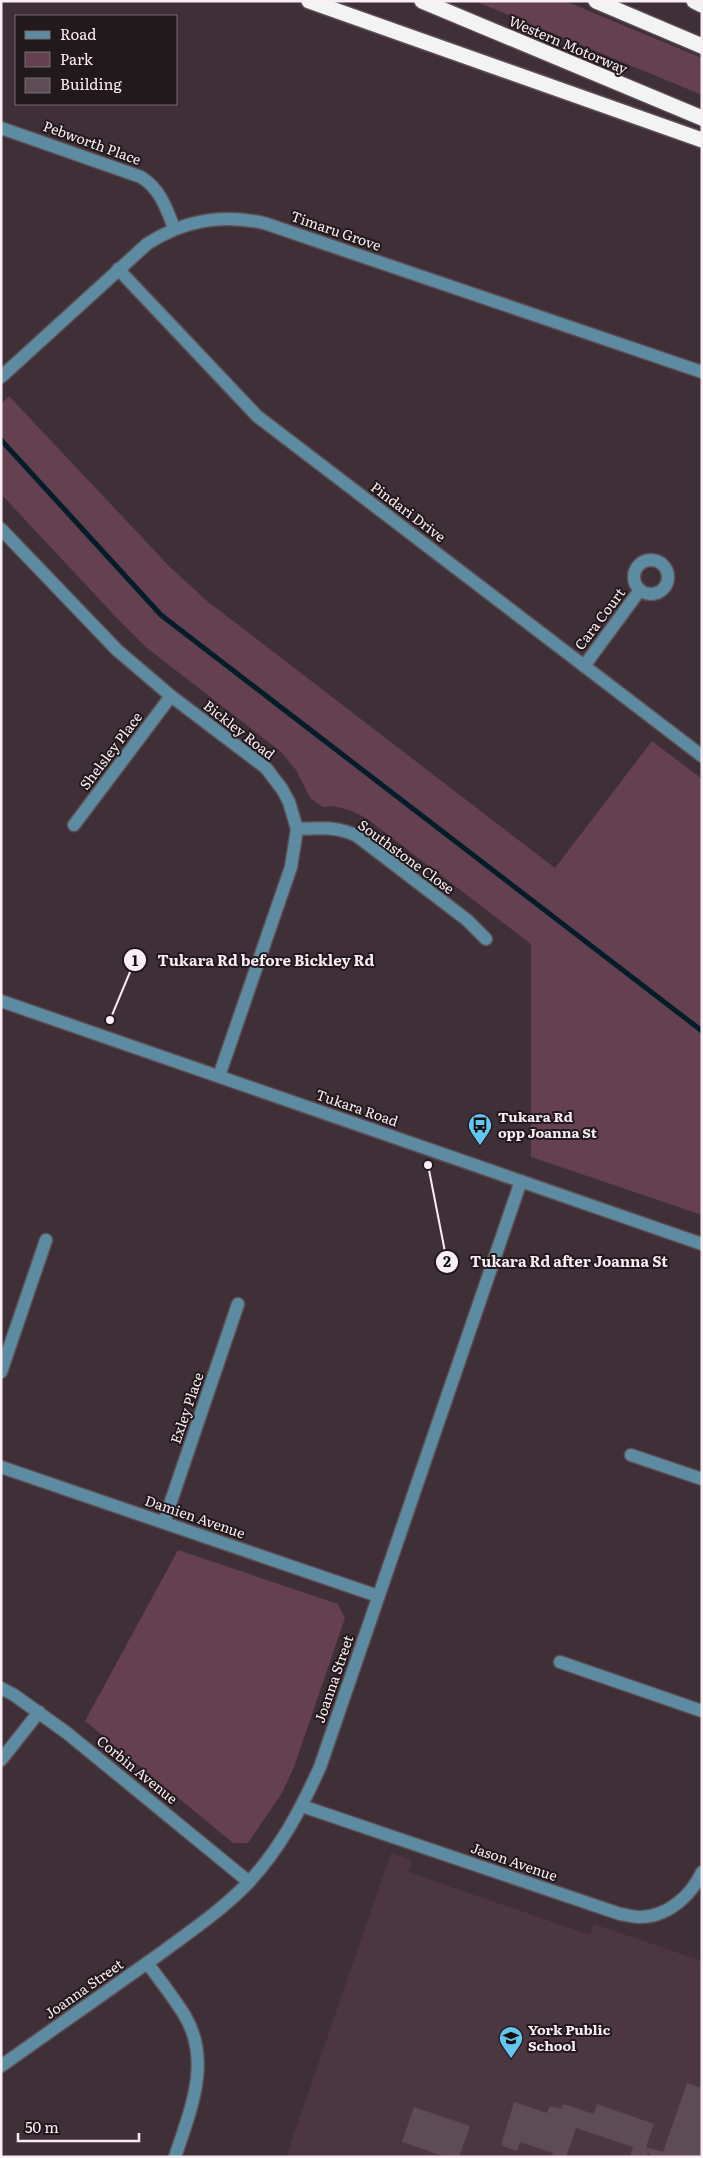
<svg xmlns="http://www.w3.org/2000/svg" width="703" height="2158" font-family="Literata,serif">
<rect width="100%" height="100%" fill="#3f2f36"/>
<!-- built -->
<polygon fill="#4c3640" points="391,1853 412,1860 408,1872 590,1935 594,1924 702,1961 702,2157 286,2157"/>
<!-- green -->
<g fill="#644050">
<polygon points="475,1 565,1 702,58 702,95"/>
<polygon points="9,396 169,566 207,601 555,868 652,741 702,779 702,1215 531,1157 531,944 366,818 352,811 334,806 323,807 310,798 296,770 281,752 147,648 114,615 1,494 1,404"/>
<polygon points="178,1550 338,1604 345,1618 294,1767 282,1793 248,1843 233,1843 85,1721"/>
</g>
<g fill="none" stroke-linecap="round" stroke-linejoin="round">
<!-- stream -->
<polyline stroke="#001d29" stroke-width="5" points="1,440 161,615 702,1031"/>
</g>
<!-- building -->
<g fill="#5e4c54">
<polygon points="687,2083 702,2088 702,2157 649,2157 650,2154 648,2153 646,2157 630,2157 633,2147 576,2128 566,2157 552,2157 553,2153 520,2142 517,2151 501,2145 514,2102 547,2113 550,2106 561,2109 563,2104 594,2114 597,2104 654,2124 646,2147 663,2152"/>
<polygon points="414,2107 470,2126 459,2157 445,2157 402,2142"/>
</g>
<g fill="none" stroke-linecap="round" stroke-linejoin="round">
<!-- minor casing -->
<g stroke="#5d4e54" stroke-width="15">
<g id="minor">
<path d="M1 128 141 177C160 189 166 207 174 228"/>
<polyline points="118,269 257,416 702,756"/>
<path d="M1 377 147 244C184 220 221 214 264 223L702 372"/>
<polyline points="1,529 117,650 171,696 266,768 282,789 289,802 297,829 291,867 219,1076"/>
<circle cx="651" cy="577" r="17"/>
<polyline points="584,666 640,590"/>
<polyline points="74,825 171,696"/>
<path d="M297 829C318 828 337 826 357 836L467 920 486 939"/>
<polyline points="1,1001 702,1244"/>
<polyline points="1,1372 46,1240"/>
<polyline points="631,1455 702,1479"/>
<polyline points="1,1467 378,1596"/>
<polyline points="164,1522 238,1304"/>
<polyline points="560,1662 702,1711"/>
<polyline points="1,1688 14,1695 67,1733 249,1882"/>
<polyline points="1,1760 39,1712"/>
<path d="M302 1806 620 1914C627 1915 634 1917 640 1917 667 1917 691 1896 702 1872"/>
<path d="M147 1963C160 1980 174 1998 185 2016 212 2062 190 2111 175 2157"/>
<path d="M1 2066C53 2029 105 1993 157 1956 188 1933 221 1911 248 1883 280 1849 301 1809 320 1767L521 1181"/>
</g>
</g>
<!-- highway casing -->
<g stroke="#5d4e54" stroke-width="18">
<g id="highway">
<polyline points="309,1 702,140"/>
<polyline points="422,1 702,118"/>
<polyline points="596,1 702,46"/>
<polyline points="694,1 702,5"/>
</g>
</g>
<!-- minor -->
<use href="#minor" stroke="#5d8ba1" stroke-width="12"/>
<!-- highway -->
<use href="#highway" stroke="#f3f3f3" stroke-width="15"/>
</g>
<!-- icons -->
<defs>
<g id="bus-pin" transform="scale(1.25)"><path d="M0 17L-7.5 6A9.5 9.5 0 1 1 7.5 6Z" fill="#64c5ee" stroke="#21191c"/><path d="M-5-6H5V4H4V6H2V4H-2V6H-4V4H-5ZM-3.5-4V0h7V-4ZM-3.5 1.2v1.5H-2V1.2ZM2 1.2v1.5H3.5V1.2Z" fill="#111"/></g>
<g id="school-pin" transform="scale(1.25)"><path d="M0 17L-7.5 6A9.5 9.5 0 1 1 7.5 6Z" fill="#64c5ee" stroke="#21191c"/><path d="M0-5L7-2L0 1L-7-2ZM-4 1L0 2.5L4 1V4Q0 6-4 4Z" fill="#111"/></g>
</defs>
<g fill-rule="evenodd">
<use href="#bus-pin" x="480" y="1125"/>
<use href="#school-pin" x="511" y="2038"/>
</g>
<g text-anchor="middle" stroke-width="4" stroke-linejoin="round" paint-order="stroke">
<!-- street labels -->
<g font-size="14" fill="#f9eef3" stroke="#21191c">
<text transform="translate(568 45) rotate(23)" y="5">Western Motorway</text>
<text transform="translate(92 143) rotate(20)" y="5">Pebworth Place</text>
<text transform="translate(336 231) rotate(19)" y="5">Timaru Grove</text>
<text transform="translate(408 512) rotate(37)" y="5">Pindari Drive</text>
<text transform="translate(600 619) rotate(-53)" y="5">Cara Court</text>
<text transform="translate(239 730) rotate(38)" y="5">Bickley Road</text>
<text transform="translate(111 751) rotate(-53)" y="5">Shelsley Place</text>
<text transform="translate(406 857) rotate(36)" y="5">Southstone Close</text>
<text transform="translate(357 1108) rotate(19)" y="5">Tukara Road</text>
<text transform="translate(187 1408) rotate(-71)" y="5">Exley Place</text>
<text transform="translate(195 1517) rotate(19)" y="5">Damien Avenue</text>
<text transform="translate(334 1679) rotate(-71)" y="5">Joanna Street</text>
<text transform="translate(137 1770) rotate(39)" y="5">Corbin Avenue</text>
<text transform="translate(514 1862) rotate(19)" y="5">Jason Avenue</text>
<text transform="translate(84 1989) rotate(-35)" y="5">Joanna Street</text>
</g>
<!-- poi labels -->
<g font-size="14" font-weight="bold" fill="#f9eef3" stroke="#21191c" text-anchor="start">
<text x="498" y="1122">Tukara Rd<tspan x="498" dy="16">opp Joanna St</tspan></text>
<text x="528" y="2035">York Public<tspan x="528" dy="16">School</tspan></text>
</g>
</g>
<!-- callouts -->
<path fill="none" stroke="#f9eef3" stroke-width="2" d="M110 1020L135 960M428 1165L447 1262"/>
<g fill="#f9eef3" stroke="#21191c" stroke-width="2">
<circle cx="110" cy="1020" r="5"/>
<circle cx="428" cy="1165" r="5"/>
<circle cx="135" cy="960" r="12"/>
<circle cx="447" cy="1262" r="12"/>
</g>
<g font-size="15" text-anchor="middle" font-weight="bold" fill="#111">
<text x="135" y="966">1</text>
<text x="447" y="1267">2</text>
</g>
<g font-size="15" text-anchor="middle" font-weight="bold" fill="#f9eef3" stroke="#21191c" stroke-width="4" stroke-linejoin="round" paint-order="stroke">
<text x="266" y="966">Tukara Rd before Bickley Rd</text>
<text x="569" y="1267">Tukara Rd after Joanna St</text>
</g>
<!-- border -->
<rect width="703" height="2158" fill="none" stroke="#f9eef3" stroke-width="5"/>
<!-- legend -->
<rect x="15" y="15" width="162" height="90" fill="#21191c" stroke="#776e72"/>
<rect x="25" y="31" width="25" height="8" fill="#5d8ba1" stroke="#776e72"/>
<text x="60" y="40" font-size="15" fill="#f9eef3">Road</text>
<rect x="25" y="52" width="25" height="15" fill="#644050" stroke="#776e72"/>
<text x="60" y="65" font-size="15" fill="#f9eef3">Park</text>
<rect x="25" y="78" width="25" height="15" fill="#5e4c54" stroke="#776e72"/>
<text x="60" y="90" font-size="15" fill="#f9eef3">Building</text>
<!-- scale -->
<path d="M18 2133v8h121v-8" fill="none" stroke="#f9eef3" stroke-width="2.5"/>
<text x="25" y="2133" font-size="15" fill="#f9eef3" stroke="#21191c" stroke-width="4" paint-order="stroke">50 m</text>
</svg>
